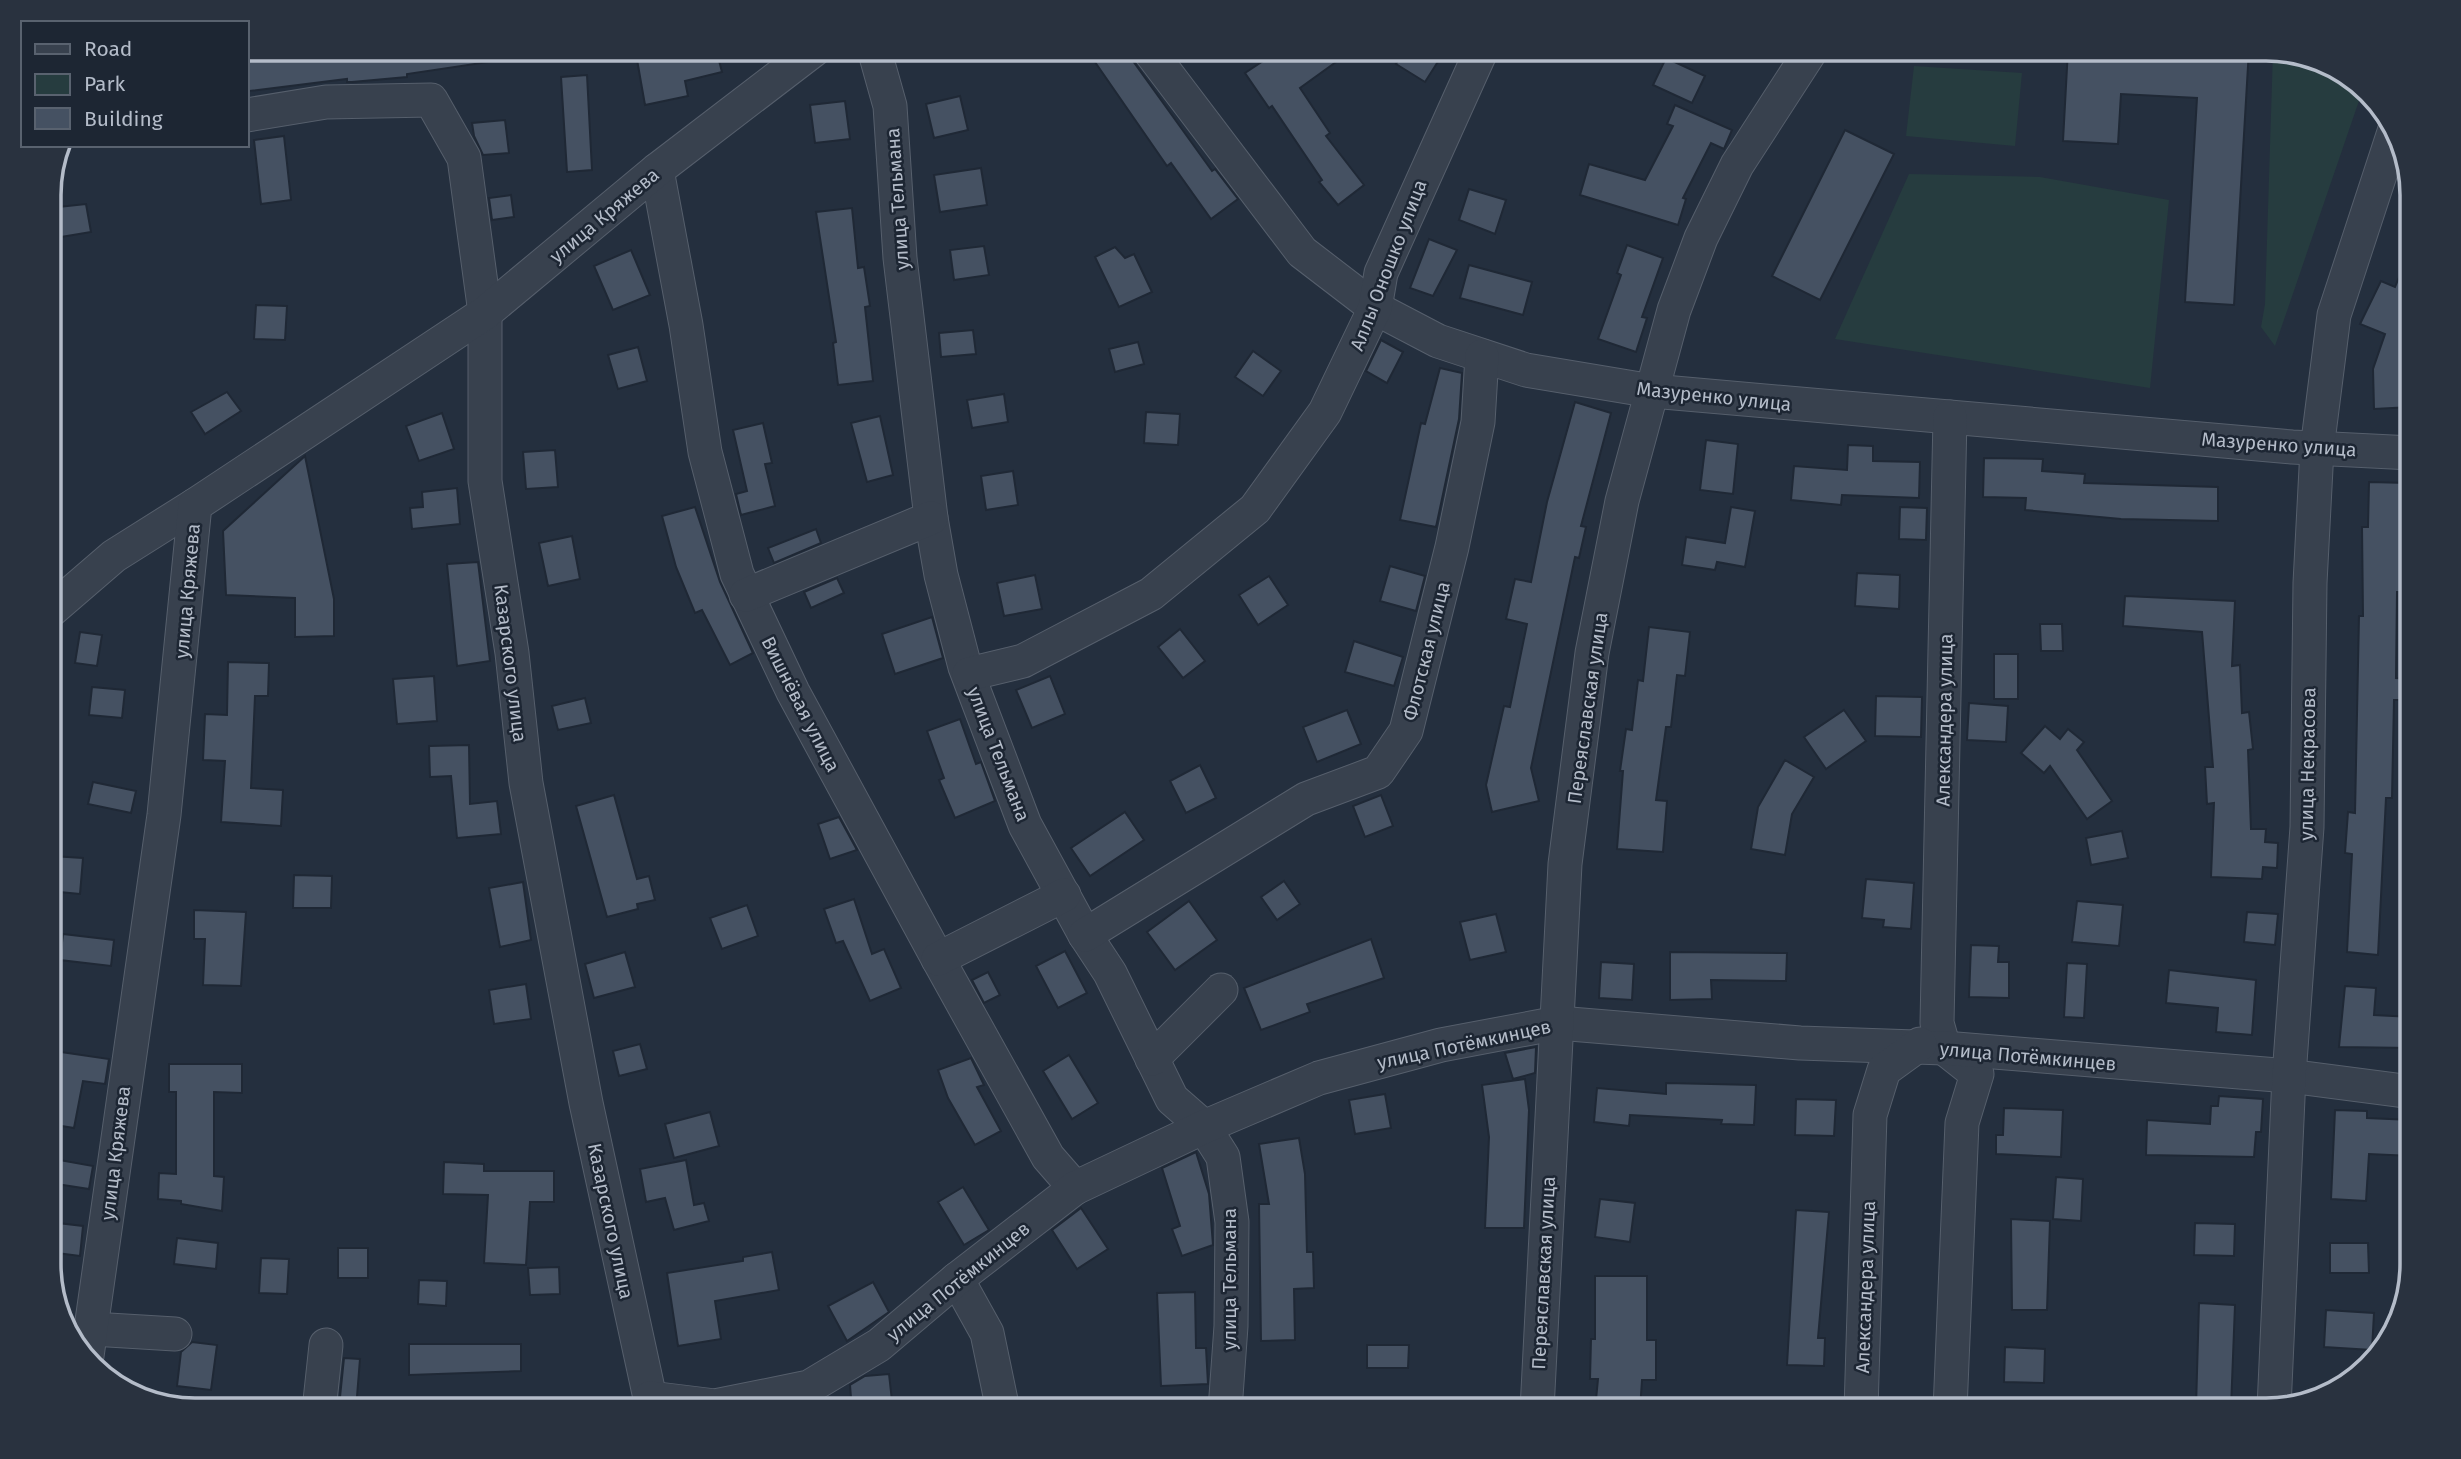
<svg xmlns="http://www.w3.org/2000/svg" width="2461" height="1459" font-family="'Fira Sans',sans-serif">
<rect width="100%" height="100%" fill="#242f3e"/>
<!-- green -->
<g fill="#263c3f">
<polygon points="2273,51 2339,69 2362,92 2275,346 2261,327 2265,304"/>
<polygon points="1914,66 2022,73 2015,146 1906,136"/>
<polygon points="1909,174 2040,177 2169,200 2150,388 1835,339"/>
</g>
<!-- building -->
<g fill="#455162" stroke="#1f2835" stroke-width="2">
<polygon points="355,49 494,49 495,61 407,74 407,77 352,82 347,82 347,79 249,91 247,60"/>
<polygon points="664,49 716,49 722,72 685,81 688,96 645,105 636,54"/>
<polygon points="1086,49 1128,49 1133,61 1212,171 1215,169 1238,199 1211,219 1171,163 1167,166"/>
<polygon points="1281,49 1354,49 1300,88 1330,133 1326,136 1364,185 1338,205 1319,182 1322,180 1272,106 1269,108 1245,73"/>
<polygon points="1405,49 1446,49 1425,82 1396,64"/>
<polygon points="2068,49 2249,49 2234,305 2185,302 2197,98 2121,94 2118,144 2063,141"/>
<polygon points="1666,58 1705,76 1692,103 1653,85"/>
<polygon points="587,75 592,170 567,172 561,77"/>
<polygon points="960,96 968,130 934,138 926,104"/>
<polygon points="845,101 850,139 815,143 810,105"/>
<polygon points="1675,105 1732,130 1724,149 1711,143 1683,198 1686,199 1678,225 1580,195 1589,164 1645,180 1673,126 1667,124"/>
<polygon points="505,120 509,153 483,155 474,136 472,123"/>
<polygon points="1845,130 1894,154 1820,300 1772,276"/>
<polygon points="284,136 291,200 261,204 254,140"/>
<polygon points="981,168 987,205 940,212 934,175"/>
<polygon points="1469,189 1506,200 1495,234 1459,220"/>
<polygon points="511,195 514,217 492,220 489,198"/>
<polygon points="86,204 91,232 49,239 49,208"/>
<polygon points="852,208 858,268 864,267 870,306 865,307 873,381 838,385 833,343 836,342 816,212"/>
<polygon points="1429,239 1457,250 1433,296 1410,288"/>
<polygon points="1627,245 1663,258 1642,317 1647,318 1636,352 1598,339 1621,275 1617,273"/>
<polygon points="984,246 989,275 954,280 950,250"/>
<polygon points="1115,247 1125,258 1134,254 1152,292 1119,307 1095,257"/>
<polygon points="2411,249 2411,407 2374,409 2373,369 2385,334 2360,324 2381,281 2395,287"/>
<polygon points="631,250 650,295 613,310 594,266"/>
<polygon points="1469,265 1532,282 1523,315 1460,298"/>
<polygon points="256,305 287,306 285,340 254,339"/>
<polygon points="973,330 976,354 941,357 939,333"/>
<polygon points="1381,340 1403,352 1387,383 1366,371"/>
<polygon points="1138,342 1144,364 1115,372 1109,349"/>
<polygon points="638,347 647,381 618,389 608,355"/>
<polygon points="1253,351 1281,371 1263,396 1235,377"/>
<polygon points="1440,368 1462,373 1459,419 1436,527 1400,520 1421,423 1425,424"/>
<polygon points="227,392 241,411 205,434 191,412"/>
<polygon points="1004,394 1008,422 972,428 967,400"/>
<polygon points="1575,402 1611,413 1581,526 1586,527 1579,558 1575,557 1531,768 1539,801 1492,812 1486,785 1504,706 1510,707 1527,624 1506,619 1515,579 1531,582 1547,502"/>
<polygon points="1146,412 1180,414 1178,445 1144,443"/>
<polygon points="442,413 454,449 419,461 406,426"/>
<polygon points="880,416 893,475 867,482 851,423"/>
<polygon points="763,423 772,463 765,464 775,506 741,515 736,494 747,491 733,430"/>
<polygon points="1706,440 1738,444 1733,494 1700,490"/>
<polygon points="1848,445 1873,446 1873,461 1920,462 1919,498 1842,495 1841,505 1791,500 1794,466 1847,470"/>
<polygon points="555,450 558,487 526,489 523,452"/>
<polygon points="305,456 334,599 334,636 295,637 295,598 226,595 223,531"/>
<polygon points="1984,458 2043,459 2042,471 2085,474 2084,483 2218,487 2218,521 2121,519 2025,510 2026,498 1983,497"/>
<polygon points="1013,471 1018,505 986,510 981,476"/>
<polygon points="2369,482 2408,483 2404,511 2405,592 2397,592 2396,678 2412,679 2412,700 2394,700 2392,798 2386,798 2378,955 2347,952 2352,854 2345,853 2348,812 2355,813 2359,616 2363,616 2362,527 2368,527"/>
<polygon points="457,488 460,524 412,529 410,508 423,507 422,492"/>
<polygon points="695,507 720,582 753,653 730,665 702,610 695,613 676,567 662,516"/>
<polygon points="1731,507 1755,511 1745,567 1717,562 1715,570 1682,565 1686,537 1725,543"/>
<polygon points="1900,507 1927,508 1926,540 1899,539"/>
<polygon points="816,529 821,543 774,563 768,548"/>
<polygon points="572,536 580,579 548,586 539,543"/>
<polygon points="478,562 490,661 457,666 447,564"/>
<polygon points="1390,566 1425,576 1416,611 1380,601"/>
<polygon points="1857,573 1900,575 1899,609 1855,606"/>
<polygon points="1035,575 1042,609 1004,616 997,583"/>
<polygon points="1269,576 1288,605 1258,625 1239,595"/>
<polygon points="837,578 844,593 811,608 804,592"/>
<polygon points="2125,596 2235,601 2232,666 2240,665 2242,713 2249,712 2253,749 2248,750 2251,829 2266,829 2265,842 2278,843 2277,868 2263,867 2262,879 2211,877 2214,803 2207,804 2205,767 2213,767 2202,632 2123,626"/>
<polygon points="932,617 943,658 895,674 882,634"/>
<polygon points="2040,624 2062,624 2063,651 2041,651"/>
<polygon points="1649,627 1690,632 1685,676 1677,675 1671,727 1666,727 1656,800 1667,801 1663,852 1617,849 1623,771 1620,771 1626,729 1632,730 1638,680 1643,681"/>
<polygon points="1180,629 1205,661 1183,678 1158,647"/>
<polygon points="80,632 102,635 97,666 75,663"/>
<polygon points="1354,641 1403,657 1394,686 1345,672"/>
<rect x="1994" y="654" width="24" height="45"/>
<polygon points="228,662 269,663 268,696 255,696 251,788 283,790 281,826 221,822 225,761 203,760 205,714 227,715"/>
<polygon points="434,676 437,721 397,724 393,679"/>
<polygon points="1050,676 1065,714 1032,728 1016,690"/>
<polygon points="92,687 125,690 122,718 89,715"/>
<polygon points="1876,696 1922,697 1921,737 1875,736"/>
<polygon points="585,698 591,723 558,730 552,706"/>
<polygon points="1969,703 2008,706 2006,742 1967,740"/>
<polygon points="1347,710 1361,744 1317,762 1303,727"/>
<polygon points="1844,710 1866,741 1826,769 1804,737"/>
<polygon points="960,719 976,764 981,762 995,801 955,818 939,780 944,778 927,731"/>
<polygon points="2045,726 2060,739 2068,729 2084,742 2077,750 2112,801 2087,819 2050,766 2044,773 2021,753"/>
<polygon points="469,745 470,804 497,801 501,834 457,838 451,776 430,777 429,746"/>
<polygon points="1785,760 1814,777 1792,814 1785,855 1751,849 1758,807"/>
<polygon points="1200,765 1216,798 1186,813 1170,781"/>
<polygon points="93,782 136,791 131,813 88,804"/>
<polygon points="614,795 637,879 649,876 655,900 637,904 638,909 607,917 576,806"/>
<polygon points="1381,795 1393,826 1365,837 1353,806"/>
<polygon points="1125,812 1144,840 1090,876 1071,848"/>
<polygon points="839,817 857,850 830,859 818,824"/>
<polygon points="2122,831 2128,858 2091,865 2086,838"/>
<polygon points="51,856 83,858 80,894 49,891"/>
<polygon points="294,875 332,876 331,908 293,908"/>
<polygon points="1866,879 1914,883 1911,929 1883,927 1884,920 1862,918"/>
<polygon points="1284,881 1300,904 1277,920 1261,897"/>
<polygon points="523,882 531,940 500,947 489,888"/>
<polygon points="854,899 872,954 884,949 901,988 870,1001 843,941 836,943 824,909"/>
<polygon points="1189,901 1217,940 1175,970 1147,932"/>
<polygon points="2077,901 2123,905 2119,946 2072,942"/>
<polygon points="747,905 758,936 722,949 710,918"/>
<polygon points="194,910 246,912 241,986 203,985 205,939 194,939"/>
<polygon points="2247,912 2278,914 2275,945 2244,942"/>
<polygon points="1496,914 1506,952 1470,960 1460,922"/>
<polygon points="63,934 114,940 111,966 60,960"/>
<polygon points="1371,939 1384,978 1307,1004 1310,1012 1261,1030 1244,988"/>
<polygon points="1971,945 1999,946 1998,962 2009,962 2009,998 1969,997"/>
<polygon points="1065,951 1087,993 1058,1008 1036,966"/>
<polygon points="625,952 635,987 594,998 585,964"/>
<polygon points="1670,952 1787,953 1786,981 1711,980 1712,999 1670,1000"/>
<polygon points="1601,962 1634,964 1632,1000 1599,998"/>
<polygon points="2067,963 2087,964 2084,1018 2064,1017"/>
<polygon points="2169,970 2256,980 2252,1035 2216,1032 2218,1008 2166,1003"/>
<polygon points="988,972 1000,995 984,1003 972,980"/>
<polygon points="526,984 531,1019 494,1024 489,990"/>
<polygon points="2345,986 2376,988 2374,1015 2412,1017 2412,1048 2339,1047"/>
<polygon points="640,1044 647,1069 619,1076 613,1051"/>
<polygon points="1536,1047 1535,1073 1513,1079 1505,1053"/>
<polygon points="61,1052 109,1059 105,1084 83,1081 74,1128 49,1124 49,1098 53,1098"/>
<polygon points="1069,1055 1098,1103 1072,1119 1043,1071"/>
<polygon points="971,1058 984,1085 977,1087 1001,1131 975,1145 948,1098 938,1070"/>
<polygon points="169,1064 242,1064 242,1093 214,1092 214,1176 224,1177 222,1211 181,1204 181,1201 158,1199 159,1173 176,1174 176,1092 169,1092"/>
<polygon points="1525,1079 1529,1110 1524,1228 1485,1228 1489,1137 1482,1085"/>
<polygon points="1666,1083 1756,1085 1754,1125 1721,1124 1722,1120 1630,1115 1629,1126 1594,1122 1597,1088 1666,1094"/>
<polygon points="1385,1094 1391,1128 1355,1134 1349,1100"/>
<polygon points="2219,1096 2263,1099 2261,1132 2256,1132 2254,1157 2146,1155 2147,1120 2210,1124 2211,1106 2218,1106"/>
<polygon points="1796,1099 1836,1100 1834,1136 1795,1135"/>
<polygon points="2004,1108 2063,1110 2061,1157 1996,1154 1996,1135 2003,1135"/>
<polygon points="2335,1110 2367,1111 2367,1118 2412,1120 2412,1156 2369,1154 2366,1201 2331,1199"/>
<polygon points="710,1112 719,1146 674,1158 665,1124"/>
<polygon points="1299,1138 1305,1174 1307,1252 1313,1252 1314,1288 1294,1289 1295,1340 1261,1341 1259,1204 1269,1204 1259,1144"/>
<polygon points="1196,1152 1209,1194 1213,1245 1182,1256 1172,1229 1180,1226 1162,1168"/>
<polygon points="54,1159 93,1166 89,1189 50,1183"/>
<polygon points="686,1160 694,1205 704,1203 709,1221 674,1230 665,1198 646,1202 640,1169"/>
<polygon points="444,1162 484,1164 484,1171 554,1171 554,1202 530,1202 526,1265 484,1263 488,1195 443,1194"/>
<polygon points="2056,1177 2083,1179 2081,1221 2053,1219"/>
<polygon points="963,1187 989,1230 964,1245 938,1202"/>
<polygon points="1600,1199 1635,1203 1630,1242 1595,1237"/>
<polygon points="1081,1208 1108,1249 1077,1269 1052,1230"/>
<polygon points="1796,1210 1829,1212 1818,1338 1825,1338 1824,1366 1787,1365"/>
<polygon points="2011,1219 2050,1221 2047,1310 2012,1310"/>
<polygon points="49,1222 83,1226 80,1256 49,1252"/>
<polygon points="2195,1223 2235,1224 2234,1256 2194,1255"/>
<polygon points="177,1238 218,1243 216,1269 174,1264"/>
<polygon points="2330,1243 2368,1243 2369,1273 2330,1273"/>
<rect x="338" y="1248" width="30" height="30"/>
<polygon points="772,1252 779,1290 715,1301 721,1339 678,1346 667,1273 743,1261 743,1257"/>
<polygon points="261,1258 289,1259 287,1294 259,1293"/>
<polygon points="559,1267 560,1294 530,1295 528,1268"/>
<polygon points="1595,1276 1647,1276 1647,1340 1656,1340 1656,1380 1642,1380 1640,1410 1595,1410 1598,1379 1590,1379 1591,1339 1595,1339"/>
<polygon points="419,1280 447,1281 446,1306 418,1304"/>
<polygon points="873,1282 889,1312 847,1341 828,1306"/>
<polygon points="1195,1292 1196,1348 1206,1348 1208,1384 1161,1386 1157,1293"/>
<polygon points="2199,1303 2235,1305 2231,1408 2196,1407"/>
<polygon points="2326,1310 2374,1313 2372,1350 2324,1347"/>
<polygon points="192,1342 217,1345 211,1390 177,1386 181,1352"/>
<polygon points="409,1344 521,1344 521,1371 409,1375"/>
<polygon points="1367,1345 1409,1345 1408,1368 1367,1368"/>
<polygon points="2005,1347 2045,1349 2044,1383 2004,1382"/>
<polygon points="344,1358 360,1359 356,1409 339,1407"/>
<polygon points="889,1374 893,1410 852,1410 850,1385 865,1376"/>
</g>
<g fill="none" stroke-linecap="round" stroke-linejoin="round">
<!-- minor casing -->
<g stroke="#565f6c" stroke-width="35">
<g id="minor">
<polyline points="874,49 890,106 900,258 931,518 941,575 965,667 1025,825 1085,935 1110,973 1172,1099 1204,1127 1223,1157 1232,1222 1231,1326 1225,1410"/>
<polyline points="1148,49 1302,252 1375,308 1438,341 1526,370 1652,391 2292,447 2412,453"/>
<polyline points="247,115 326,102 431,100 464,158 485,313 485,481 512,653 526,783 586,1103 650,1398 648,1410"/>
<polyline points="657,170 686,325 705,452 737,574 793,692 938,959 1048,1157 1075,1188"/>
<polyline points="1950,417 1937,1023 1944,1048 1977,1074 1962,1123 1950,1410"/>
<polyline points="746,595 931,518"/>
<polyline points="49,612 114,556 195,505"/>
<polyline points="969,674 1023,661 1151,594 1255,509 1325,412 1375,308 1381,273 1482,49"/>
<polyline points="1085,935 1306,799 1378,772 1406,731 1452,547 1478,422 1482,356"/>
<polyline points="938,959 1064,895"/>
<polyline points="1152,1059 1221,990"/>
<polyline points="957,1279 987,1333 1003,1410"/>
<polyline points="92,1329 175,1334"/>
<polyline points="87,1356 164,815 195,505 485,313 657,170 815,49"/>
<polyline points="650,1398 715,1406 809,1387 879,1345 957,1279 1075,1188 1204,1127 1319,1078 1441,1045 1558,1023 1800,1043 1944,1048 2289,1076 2412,1092"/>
<polyline points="2274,1408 2289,1076 2307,827 2310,583 2317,449 2334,315 2395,129"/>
<polyline points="319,1410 326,1345"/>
<polyline points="1537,1410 1565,864 1592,653 1622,501 1674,310 1701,238 1737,165 1812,49"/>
<polyline points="1861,1410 1870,1115 1884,1070 1920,1044"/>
</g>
</g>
<!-- minor -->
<use href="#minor" stroke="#38414e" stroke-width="33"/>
</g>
<g text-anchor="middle" stroke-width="5" stroke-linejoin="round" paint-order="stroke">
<!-- street labels -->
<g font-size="19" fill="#b4bcc9" stroke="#1d2633">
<text transform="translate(897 199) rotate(-94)" y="7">улица Тельмана</text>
<text transform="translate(604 215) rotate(-40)" y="7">улица Кряжева</text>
<text transform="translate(1388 265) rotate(-69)" y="7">Аллы Оношко улица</text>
<text transform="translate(1714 396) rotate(6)" y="7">Мазуренко улица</text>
<text transform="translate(2279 444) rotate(4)" y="7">Мазуренко улица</text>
<text transform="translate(187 591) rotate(-85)" y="7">улица Кряжева</text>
<text transform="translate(1426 651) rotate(-76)" y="7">Флотская улица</text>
<text transform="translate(511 663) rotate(83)" y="7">Казарского улица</text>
<text transform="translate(801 704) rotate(63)" y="7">Вишнёвая улица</text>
<text transform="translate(1587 708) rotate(-82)" y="7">Переяславская улица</text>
<text transform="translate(1944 720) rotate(-89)" y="7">Александера улица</text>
<text transform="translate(999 754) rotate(69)" y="7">улица Тельмана</text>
<text transform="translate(2307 764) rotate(-89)" y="7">улица Некрасова</text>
<text transform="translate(1464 1044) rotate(-12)" y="7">улица Потёмкинцев</text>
<text transform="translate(2028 1056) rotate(5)" y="7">улица Потёмкинцев</text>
<text transform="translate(115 1153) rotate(-83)" y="7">улица Кряжева</text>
<text transform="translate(611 1221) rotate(78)" y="7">Казарского улица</text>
<text transform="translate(1543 1273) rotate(-87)" y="7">Переяславская улица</text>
<text transform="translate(1229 1279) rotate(-90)" y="7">улица Тельмана</text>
<text transform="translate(958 1281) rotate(-39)" y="7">улица Потёмкинцев</text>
<text transform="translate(1865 1287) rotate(-88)" y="7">Александера улица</text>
</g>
</g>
<!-- crop -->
<path d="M0 0H2461V1459H0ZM195 61H2266A134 134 0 0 1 2400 195V1264A134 134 0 0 1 2266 1398H195A134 134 0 0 1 61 1264V195A134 134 0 0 1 195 61Z" fill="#29323f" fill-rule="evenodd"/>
<path fill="none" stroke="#b4bcc9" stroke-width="3.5" d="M195 61H2266A134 134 0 0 1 2400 195V1264A134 134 0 0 1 2266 1398H195A134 134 0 0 1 61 1264V195A134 134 0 0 1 195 61Z"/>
<!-- legend -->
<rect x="21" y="21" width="228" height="126" fill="#1d2633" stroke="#59626f" stroke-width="2"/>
<rect x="35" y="44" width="35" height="10" fill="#38414e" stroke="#59626f" stroke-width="2"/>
<text x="84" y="56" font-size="21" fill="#b4bcc9">Road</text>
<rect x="35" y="74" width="35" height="21" fill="#263c3f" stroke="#59626f" stroke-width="2"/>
<text x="84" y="91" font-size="21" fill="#b4bcc9">Park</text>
<rect x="35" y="108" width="35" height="21" fill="#455162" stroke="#59626f" stroke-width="2"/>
<text x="84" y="126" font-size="21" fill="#b4bcc9">Building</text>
</svg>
